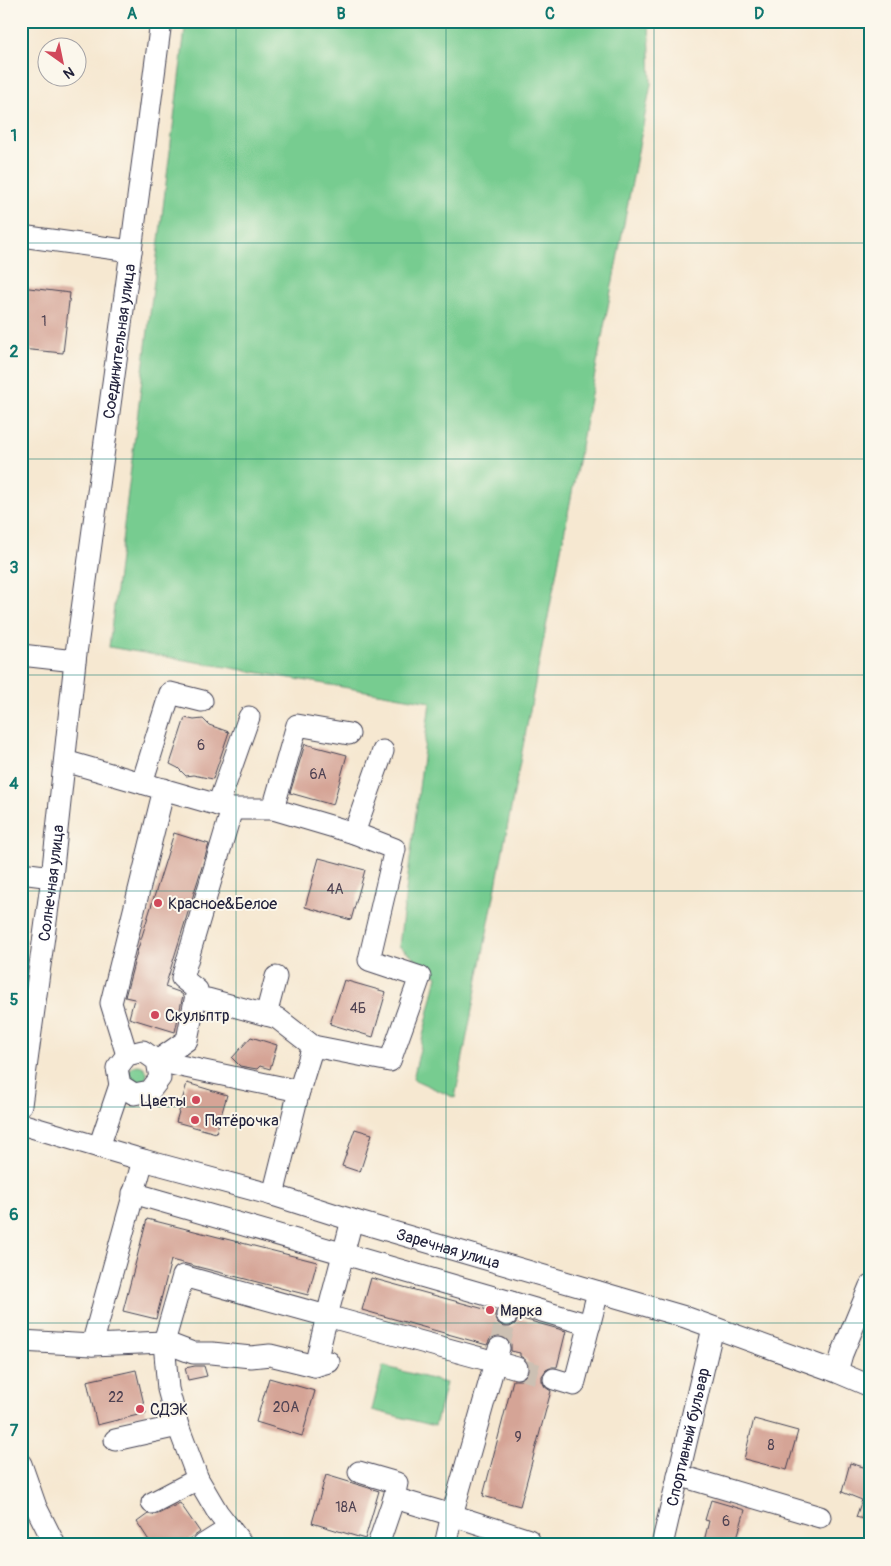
<svg xmlns="http://www.w3.org/2000/svg" width="891" height="1566" font-family="Pangolin,sans-serif">
<rect width="100%" height="100%" fill="#fbf7ec"/>
<filter id="ink" filterUnits="userSpaceOnUse"><feTurbulence type="fractalNoise" baseFrequency=".02" numOctaves="2"/><feDisplacementMap in="SourceGraphic" scale="10" xChannelSelector="R" yChannelSelector="G"/><feConvolveMatrix kernelMatrix="1 2 1 2 8 2 1 2 1" color-interpolation-filters="sRGB"/></filter>
<filter id="wash" filterUnits="userSpaceOnUse"><feTurbulence type="fractalNoise" baseFrequency=".0096" numOctaves="4" result="noise"/><feDisplacementMap in="SourceGraphic" scale="20" xChannelSelector="R" yChannelSelector="G"/><feGaussianBlur stdDeviation="1.12" result="paint"/><feColorMatrix in="noise" values="0 0 0 0 0 0 0 0 0 0 0 0 0 0 0 0 0 1.4 0 .05"/><feComposite in="paint" operator="in"/></filter>
<g filter="url(#wash)">
<rect width="100%" height="100%" fill="#f6e8d1"/>
<!-- grass -->
<g fill="#77cc90" stroke="#4c7766">
<polygon points="186,21 649,21 651,84 455,1098 413,1079 437,976 399,946 430,702 109,647"/>
<circle cx="138" cy="1074" r="9"/>
<polygon points="383,1366 446,1383 435,1426 372,1410"/>
</g>
<g id="blocks">
<!-- building -->
<g fill="#d5a496">
<polygon points="21,287 70,293 63,353 21,349"/>
<polygon points="185,718 194,720 203,719 209,725 229,732 213,779 193,775 186,776 178,768 170,764"/>
<polygon points="305,744 347,755 333,805 290,793"/>
<polygon points="174,833 209,844 165,987 179,992 183,995 175,1032 129,1018 134,999 125,997 137,952"/>
<polygon points="319,858 365,870 351,920 305,907"/>
<polygon points="344,980 386,992 373,1037 330,1024"/>
<polygon points="251,1037 277,1045 270,1069 260,1066 257,1069 240,1066 232,1058"/>
<polygon points="187,1083 227,1095 216,1133 176,1122"/>
<polygon points="355,1129 372,1134 360,1172 342,1166"/>
<polygon points="147,1219 317,1262 308,1295 171,1260 156,1319 123,1311"/>
<polygon points="371,1278 495,1312 495,1317 498,1323 504,1327 510,1327 515,1324 519,1318 566,1331 557,1367 552,1367 546,1370 542,1376 542,1381 545,1387 551,1391 520,1506 483,1496 513,1380 521,1380 525,1377 529,1372 529,1365 526,1360 520,1356 520,1353 511,1351 511,1344 508,1340 503,1336 495,1336 490,1339 487,1345 362,1310"/>
<polygon points="195,1366 204,1366 207,1376 188,1380 185,1368"/>
<polygon points="136,1370 146,1413 97,1425 87,1381"/>
<polygon points="269,1378 315,1391 302,1436 256,1422"/>
<polygon points="754,1419 798,1431 787,1470 744,1459"/>
<polygon points="850,1463 870,1469 870,1521 856,1517 862,1500 842,1492"/>
<polygon points="326,1475 379,1491 365,1539 312,1523"/>
<polygon points="711,1500 745,1510 735,1545 703,1545 709,1521 705,1520"/>
<polygon points="180,1503 200,1532 182,1545 152,1545 137,1522 148,1514 152,1515 158,1514"/>
</g>
</g>
</g>
<g filter="url(#ink)">
<use href="#blocks" fill-opacity="0" stroke="#424052" stroke-width="1"/>
<g fill="none" stroke-linecap="round" stroke-linejoin="round">
<!-- minor-tunnel -->
<g stroke="#ccc0b3" stroke-width="21" stroke-dasharray="21 11" stroke-linecap="butt">
<polyline points="499,1348 507,1315"/>
<polyline points="517,1368 554,1379"/>
</g>
<!-- minor casing -->
<g stroke="#424052" stroke-width="23">
<g id="minor">
<polyline points="21,236 131,251"/>
<polyline points="21,655 75,661"/>
<polyline points="65,761 232,809 273,809 354,833 383,751"/>
<polyline points="142,783 170,693 202,701"/>
<polyline points="218,805 249,717"/>
<polyline points="273,809 297,725 349,734"/>
<polyline points="21,873 52,877"/>
<polyline points="208,999 277,1018 313,1046"/>
<polyline points="266,1015 276,977"/>
<polygon points="143,1051 157,1061 160,1078 150,1091 134,1094 120,1085 117,1068 127,1055"/>
<polyline points="127,1055 111,1003 164,789"/>
<polyline points="157,1061 187,1040 197,990 182,978 232,809"/>
<polyline points="157,1061 299,1091 273,1195"/>
<polyline points="299,1091 313,1046 390,1061 420,977 369,960 395,849 354,833"/>
<path id="s1" d="M21 1105 52 877 75 661 131 251 161 21"/>
<path id="s2" d="M21 1124 143 1160 273 1195 352 1220 685 1317 837 1372 870 1386"/>
<polyline points="99,1147 120,1085"/>
<polyline points="133,1193 511,1302"/>
<polyline points="507,1315 511,1302 590,1325"/>
<polyline points="21,1341 92,1345 164,1342 193,1353 212,1353 251,1357 270,1355 315,1366"/>
<polyline points="92,1345 143,1160"/>
<polyline points="329,1362 315,1366 327,1316 517,1368"/>
<polyline points="837,1372 842,1354 870,1286"/>
<polyline points="554,1379 574,1385 598,1292"/>
<polyline points="115,1440 178,1426"/>
<polyline points="21,1464 36,1507 55,1545"/>
<polyline points="359,1472 397,1483 394,1498 378,1545"/>
<polyline points="678,1475 820,1517"/>
<polyline points="394,1498 452,1515 499,1348"/>
<polyline points="152,1503 198,1479"/>
<polyline points="203,1545 230,1528"/>
<polyline points="243,1545 218,1513 198,1479 178,1426 168,1389 164,1342 183,1276 327,1316 352,1220"/>
<polyline points="445,1545 452,1515 529,1540 527,1545"/>
<path id="s3" d="M662 1545 713 1328"/>
</g>
</g>
<!-- minor -->
<use href="#minor" stroke="#fff" stroke-width="21"/>
</g>
</g>
<!-- grid -->
<path fill="none" stroke="#0f766e" stroke-width="1" stroke-opacity="0.55" d="M236 21V1545M446 21V1545M654 21V1545M21 243H870M21 459H870M21 675H870M21 891H870M21 1107H870M21 1323H870"/>
<!-- markers -->
<g fill="#d1495b" stroke="#fbf7ec" stroke-width="2">
<circle cx="158" cy="903" r="5"/>
<circle cx="155" cy="1015" r="5"/>
<circle cx="196" cy="1100" r="5"/>
<circle cx="195" cy="1120" r="5"/>
<circle cx="490" cy="1310" r="5"/>
<circle cx="140" cy="1409" r="5"/>
</g>
<g text-anchor="middle" stroke-width="4" stroke-linejoin="round" paint-order="stroke">
<!-- number labels -->
<g font-size="14" fill="#4f4252">
<text x="44" y="326">1</text>
<text x="201" y="750">6</text>
<text x="318" y="779">6A</text>
<text x="335" y="894">4А</text>
<text x="358" y="1013">4Б</text>
<text x="116" y="1402">22</text>
<text x="286" y="1412">20А</text>
<text x="518" y="1442">9</text>
<text x="771" y="1450">8</text>
<text x="346" y="1512">18А</text>
<text x="726" y="1526">6</text>
</g>
<!-- street labels -->
<g font-size="16" fill="#22223b" stroke="#fbf7ec">
<text dy="6" stroke="none"><textPath href="#s1" startOffset="770">Соединительная улица</textPath></text>
<text dy="6" stroke="none"><textPath href="#s1" startOffset="224">Солнечная улица</textPath></text>
<text dy="6" stroke="none"><textPath href="#s2" startOffset="445">Заречная улица</textPath></text>
<text dy="6" stroke="none"><textPath href="#s3" startOffset="111">Спортивный бульвар</textPath></text>
</g>
<!-- poi labels -->
<g font-size="16" fill="#22223b" stroke="#fbf7ec" text-anchor="start">
<text x="168" y="909">Красное&amp;Белое</text>
<text x="165" y="1021">Скульптр</text>
<text x="186" y="1106" text-anchor="end">Цветы</text>
<text x="205" y="1126">Пятёрочка</text>
<text x="500" y="1316">Марка</text>
<text x="150" y="1415">СДЭК</text>
</g>
</g>
<!-- margin -->
<rect width="891" height="1566" fill="none" stroke="#fbf7ec" stroke-width="55"/>
<!-- north arrow -->
<g transform="translate(62 62) rotate(147)"><circle r="24" fill="#fbf7ec" stroke="#a4a2a5"/>
<path d="M0-4L9 19L0 12L-9 19Z" fill="#d1495b"/>
<text y="-8" font-size="14" font-weight="bold" text-anchor="middle" fill="#22223b">N</text>
</g>
<rect x="28" y="28" width="836" height="1510" fill="none" stroke="#0f766e" stroke-width="2"/>
<g font-size="16" text-anchor="middle" font-weight="bold" fill="#0f766e">
<text x="132" y="19">A</text>
<text x="341" y="19">B</text>
<text x="550" y="19">C</text>
<text x="759" y="19">D</text>
<text x="14" y="141">1</text>
<text x="14" y="357">2</text>
<text x="14" y="573">3</text>
<text x="14" y="789">4</text>
<text x="14" y="1005">5</text>
<text x="14" y="1220">6</text>
<text x="14" y="1436">7</text>
</g>
</svg>
